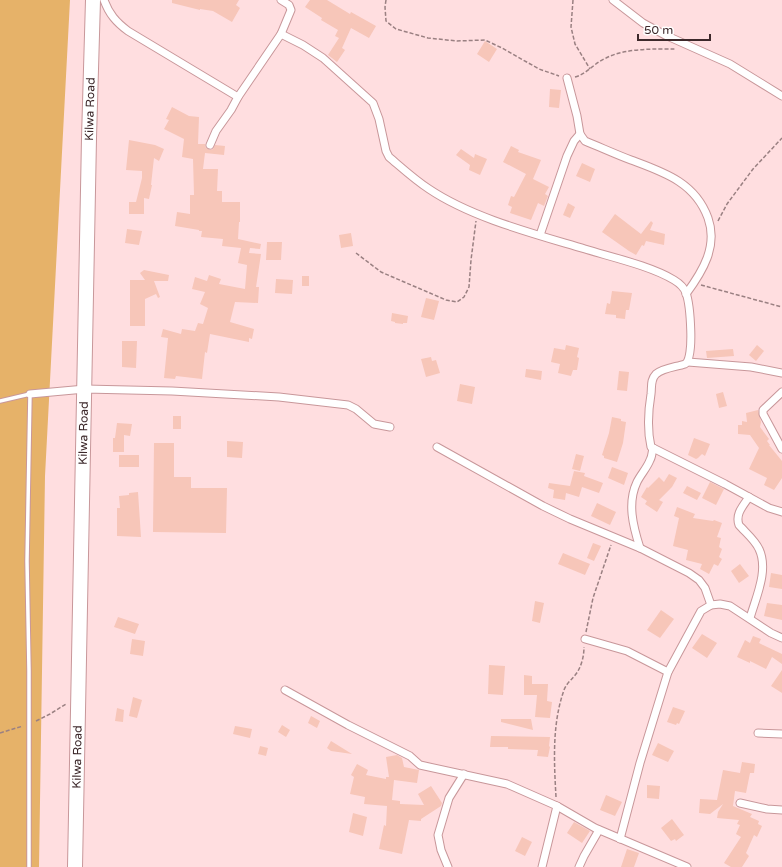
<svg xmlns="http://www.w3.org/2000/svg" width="782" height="867" font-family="'Varela Round',sans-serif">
<rect width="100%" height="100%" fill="#ffdee0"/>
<!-- green -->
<polygon fill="#e6b269" points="0,0 70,0 45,476 39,867 0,867"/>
<!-- building -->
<g fill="#f7c6b9">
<polygon points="172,0 239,0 236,5 240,8 232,22 213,11 200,9 200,10 172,3"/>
<polygon points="310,0 327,0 350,14 351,12 376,26 369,38 351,28 342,48 345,50 337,62 328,55 339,38 335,36 338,30 321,20 322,18 305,7"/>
<polygon points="485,41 497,49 489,62 477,54"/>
<polygon points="550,89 561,90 559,108 549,107"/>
<polygon points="172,107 189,116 199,117 198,144 205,144 206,148 210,150 213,149 215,145 225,146 224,155 205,153 203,169 218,169 217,191 222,191 222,202 240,202 240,222 239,222 238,239 261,244 260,249 250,248 249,253 261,254 256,287 259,287 258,303 235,302 230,322 254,329 252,339 249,338 249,342 210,334 207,353 205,352 202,379 176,376 175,379 164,378 168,338 161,337 163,329 181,334 182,329 195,331 198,323 203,324 208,308 200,304 205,292 192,289 195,277 207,281 209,275 221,279 219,284 245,289 247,265 238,263 241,248 222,246 223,239 201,237 202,231 199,231 199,230 175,226 177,212 190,214 190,195 194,195 193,159 182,157 184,139 164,129 169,120 166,119"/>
<polygon points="129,140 155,145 164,149 159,161 154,158 151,185 152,185 149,199 144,198 144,214 129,214 129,202 136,202 142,178 142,171 126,170"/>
<polygon points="511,146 519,150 518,152 541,160 533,179 549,187 545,194 548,196 544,206 538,203 531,220 510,213 512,207 508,205 511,196 514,197 526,174 503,162"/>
<polygon points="461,149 474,158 475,154 487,159 480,175 469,170 470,165 456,155"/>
<polygon points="582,163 595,169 590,182 576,176"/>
<polygon points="568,203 575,207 570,218 563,215"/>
<polygon points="615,214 641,234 651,221 653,223 650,230 665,234 664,245 646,241 644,246 642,245 636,255 629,251 602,232"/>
<polygon points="127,229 142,231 139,245 125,243"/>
<polygon points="351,233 353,246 341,248 339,235"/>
<polygon points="267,242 282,242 281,260 266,260"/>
<polygon points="144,270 169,275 168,281 154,281 160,297 158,298 156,294 145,299 145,326 130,326 130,280 145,280 140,273"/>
<rect x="302" y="276" width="7" height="10"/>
<polygon points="276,279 293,280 292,294 275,293"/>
<polygon points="612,291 632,293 629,310 626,310 625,319 616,318 616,315 605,314 607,303 610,304"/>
<polygon points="426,298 439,301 434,320 421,317"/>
<polygon points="392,313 408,316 407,323 403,323 403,324 395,323 395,322 391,321"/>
<polygon points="122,341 137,341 136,368 122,367"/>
<polygon points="566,345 579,348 577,357 579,358 577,370 573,370 571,376 558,373 560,364 551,362 554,348 565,350"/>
<polygon points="757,345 764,351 756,361 749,355"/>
<polygon points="733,349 734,356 707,358 706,351"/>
<polygon points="431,357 432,361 436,360 440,373 426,377 421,359"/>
<polygon points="526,369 542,371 541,380 525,377"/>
<polygon points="619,371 629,372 627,391 617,390"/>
<polygon points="460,384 475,387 472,404 457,401"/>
<polygon points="723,392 727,406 719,408 716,394"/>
<polygon points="758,410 761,422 760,427 769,439 767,441 770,445 769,445 782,461 782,478 774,490 764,485 767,478 749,469 759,448 750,435 738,434 738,425 742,425 742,421 747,422 746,413"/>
<rect x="173" y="416" width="8" height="13"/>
<polygon points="612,417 621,419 621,421 626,422 623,443 617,462 604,458 604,456 602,455 609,433"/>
<polygon points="117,423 132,424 130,436 124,435 124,452 113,452 113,438 115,438"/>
<polygon points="694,438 710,444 705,456 702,454 698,458 696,459 688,455"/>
<polygon points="227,441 243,442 242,458 227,457"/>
<polygon points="154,443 174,443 174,477 191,477 191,488 227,488 226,533 153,532"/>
<polygon points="576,454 584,456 580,471 572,469"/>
<rect x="119" y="455" width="20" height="12"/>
<polygon points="612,467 628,473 624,485 608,478"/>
<polygon points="574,471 585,473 584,476 603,483 599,493 582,487 579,497 566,493 565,500 553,498 554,490 548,488 549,483 570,486"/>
<polygon points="669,474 677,478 672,487 659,500 663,502 657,512 645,504 647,501 641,497 647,487 648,488 659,477 664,482"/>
<polygon points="710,482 724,489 716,505 702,498"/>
<polygon points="687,486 701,493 697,500 683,493"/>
<polygon points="138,492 141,537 117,536 117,508 120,508 119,496 129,495 129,493"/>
<polygon points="597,503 616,512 610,525 591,516"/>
<polygon points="677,507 695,514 693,518 713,521 714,520 722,523 717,537 721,538 719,547 722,549 719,557 722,559 718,566 714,564 709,574 700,569 702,564 686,560 688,550 673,546 679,518 674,516"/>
<polygon points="593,543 601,546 594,561 587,558"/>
<polygon points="563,553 590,564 585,575 558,564"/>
<polygon points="740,564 749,576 739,583 731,571"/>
<polygon points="771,573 782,575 782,589 769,587"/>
<polygon points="535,601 544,603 540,623 532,621"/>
<polygon points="767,603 782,605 782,620 764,616"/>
<polygon points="661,610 674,619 660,638 647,630"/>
<polygon points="118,617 139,624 135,634 114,627"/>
<polygon points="702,634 717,643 707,658 692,648"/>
<polygon points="753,636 761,639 759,643 782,654 782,664 772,657 766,669 750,661 750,663 737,657 745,640 750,643"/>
<polygon points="132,639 145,641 143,656 130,654"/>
<polygon points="489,665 505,666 503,695 488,694"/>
<polygon points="782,670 782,693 771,686"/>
<polygon points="524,675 532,676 532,684 548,684 547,701 552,702 550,718 535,717 537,695 524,695"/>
<polygon points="133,697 142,700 137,718 129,716"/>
<polygon points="673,707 685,711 679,724 677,723 676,725 667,722"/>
<polygon points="117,708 124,710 123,722 115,721"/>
<polygon points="311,716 320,721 317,728 308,723"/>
<polygon points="501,719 531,719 533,730 501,722"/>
<polygon points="282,725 290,730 286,737 278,732"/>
<polygon points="235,726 252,729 250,738 233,734"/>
<polygon points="491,736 550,737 549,746 550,747 548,757 537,756 538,750 508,749 508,747 490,747"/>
<polygon points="331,741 352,754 331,751 327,748"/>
<polygon points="658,743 674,751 668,762 652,755"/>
<polygon points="260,746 268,748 266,756 258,754"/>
<polygon points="397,755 402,758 404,767 419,770 417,783 394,780 392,800 400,801 400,804 424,805 418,794 431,786 442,803 441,806 421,819 421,821 409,820 402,854 379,849 384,825 386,826 387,806 364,804 365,797 350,794 354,777 351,775 357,764 368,770 366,775 386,779 386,777 389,777 386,757"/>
<polygon points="742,762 755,764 754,773 750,773 746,793 735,791 733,806 752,814 750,817 759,821 758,824 762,826 757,837 754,835 746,853 749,856 742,867 731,867 724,863 741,837 736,834 740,825 737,824 739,820 717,818 718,812 723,804 710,814 699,813 700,799 717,800 723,770 740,773"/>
<polygon points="647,785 660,786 659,799 647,798"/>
<polygon points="606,795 622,802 615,816 600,810"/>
<polygon points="353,813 367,817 363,836 349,832"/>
<polygon points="672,819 684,835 676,841 675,839 671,841 661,828"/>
<polygon points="574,822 590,831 582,843 567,833"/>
<polygon points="522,837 532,842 525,856 515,851"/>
<polygon points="627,849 639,853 634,867 621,867"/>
</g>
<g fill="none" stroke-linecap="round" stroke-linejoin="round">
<!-- lane casing -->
<g stroke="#c8979a" stroke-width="5.5">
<polyline id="lane" points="0,401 30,394 27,561 29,671 29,867"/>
</g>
<!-- street casing -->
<g stroke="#c8979a" stroke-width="9">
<g id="street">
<path d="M104 0C109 14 116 22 128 31L238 97"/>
<polyline points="613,0 643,23 665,35 730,64 782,96"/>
<path d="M281 34 303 45 323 58 373 103 379 119 386 151 389 157C402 168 415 180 429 189 472 218 535 234 585 249 611 257 651 266 674 280 679 283 684 287 686 293 690 304 695 358 685 364 676 367 663 368 656 374 650 380 652 387 651 394 648 412 647 429 651 447L725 484 769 508 782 512"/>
<path d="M567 78 577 116 580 134 585 141C600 147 615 154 631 160 663 172 695 182 708 218 718 246 703 271 686 294"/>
<polyline points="210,145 216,131 231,110 238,97 281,34 291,10 289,5 281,0"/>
<polyline points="540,235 567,156 574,141 580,134"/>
<polyline points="688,362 751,367 782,373"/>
<polyline points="782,392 763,410 763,414 782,449"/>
<polyline points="30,394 85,389 172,391 279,397 348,405 356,409 374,424 390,427"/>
<polyline points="437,447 543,506 570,519 640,548 689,573 699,580 705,588 711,605"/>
<path d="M749 497C743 506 735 514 739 525 745 532 755 540 759 549 769 570 756 597 750 618"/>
<path d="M640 548C633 526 627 503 637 482 641 474 647 468 650 460 652 457 652 452 653 448"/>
<polyline points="585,639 627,651 668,672"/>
<polyline points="285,690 348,725 410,756 420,765 507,784 557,806 595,828 687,867"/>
<polyline points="758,733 782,734"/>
<polyline points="740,803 767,809 782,810"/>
<polyline points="620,839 640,763 668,672 701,611 711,605 720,604 730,606 771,633 782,638"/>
<polyline points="448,867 441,850 438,835 449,798 464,774"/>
<polyline points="542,867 557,806"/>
<polyline points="579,867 584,856 599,830"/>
</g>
</g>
<!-- highway casing -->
<g stroke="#c8979a" stroke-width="16">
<g id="highway">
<path id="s1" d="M75 867 89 138 93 0"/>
</g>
</g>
<!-- path -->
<g stroke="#9a8082" stroke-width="1.5" stroke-dasharray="4 2" stroke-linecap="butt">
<polyline points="386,0 385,7 386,21 396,29 428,38 457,41 485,40 502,48 539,69 559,76"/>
<polyline points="573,0 571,27 575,44 590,69"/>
<path d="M575 77C587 74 594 63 606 58 625 48 655 49 676 49"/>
<polyline points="718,221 727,204 753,169 782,138"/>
<polyline points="356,253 381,272 446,300 457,302 464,297 469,287 471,260 476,221"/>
<polyline points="701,285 782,307"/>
<polyline points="586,632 593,598 611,545"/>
<polyline points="36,721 50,714 66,704"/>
<polyline points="0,733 23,726"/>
<path d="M556 797C554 761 552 724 564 690 567 682 574 678 578 671 582 664 584 655 584 647"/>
</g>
<!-- lane -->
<use href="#lane" stroke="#fff" stroke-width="3.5"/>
<!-- street -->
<use href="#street" stroke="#fff" stroke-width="7"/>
<!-- highway -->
<use href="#highway" stroke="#fff" stroke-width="14"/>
</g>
<g text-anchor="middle" stroke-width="3" stroke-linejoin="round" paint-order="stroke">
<!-- street labels -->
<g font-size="12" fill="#3d292b" stroke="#fff">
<text dy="4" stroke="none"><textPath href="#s1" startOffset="758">Kilwa Road</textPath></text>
<text dy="4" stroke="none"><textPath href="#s1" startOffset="434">Kilwa Road</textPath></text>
<text dy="4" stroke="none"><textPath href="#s1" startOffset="110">Kilwa Road</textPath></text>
</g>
</g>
<!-- scale -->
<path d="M638 34v6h72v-6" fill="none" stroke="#3d292b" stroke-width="2"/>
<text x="644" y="34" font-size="12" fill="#3d292b" stroke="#ffffff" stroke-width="3" paint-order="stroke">50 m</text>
</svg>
